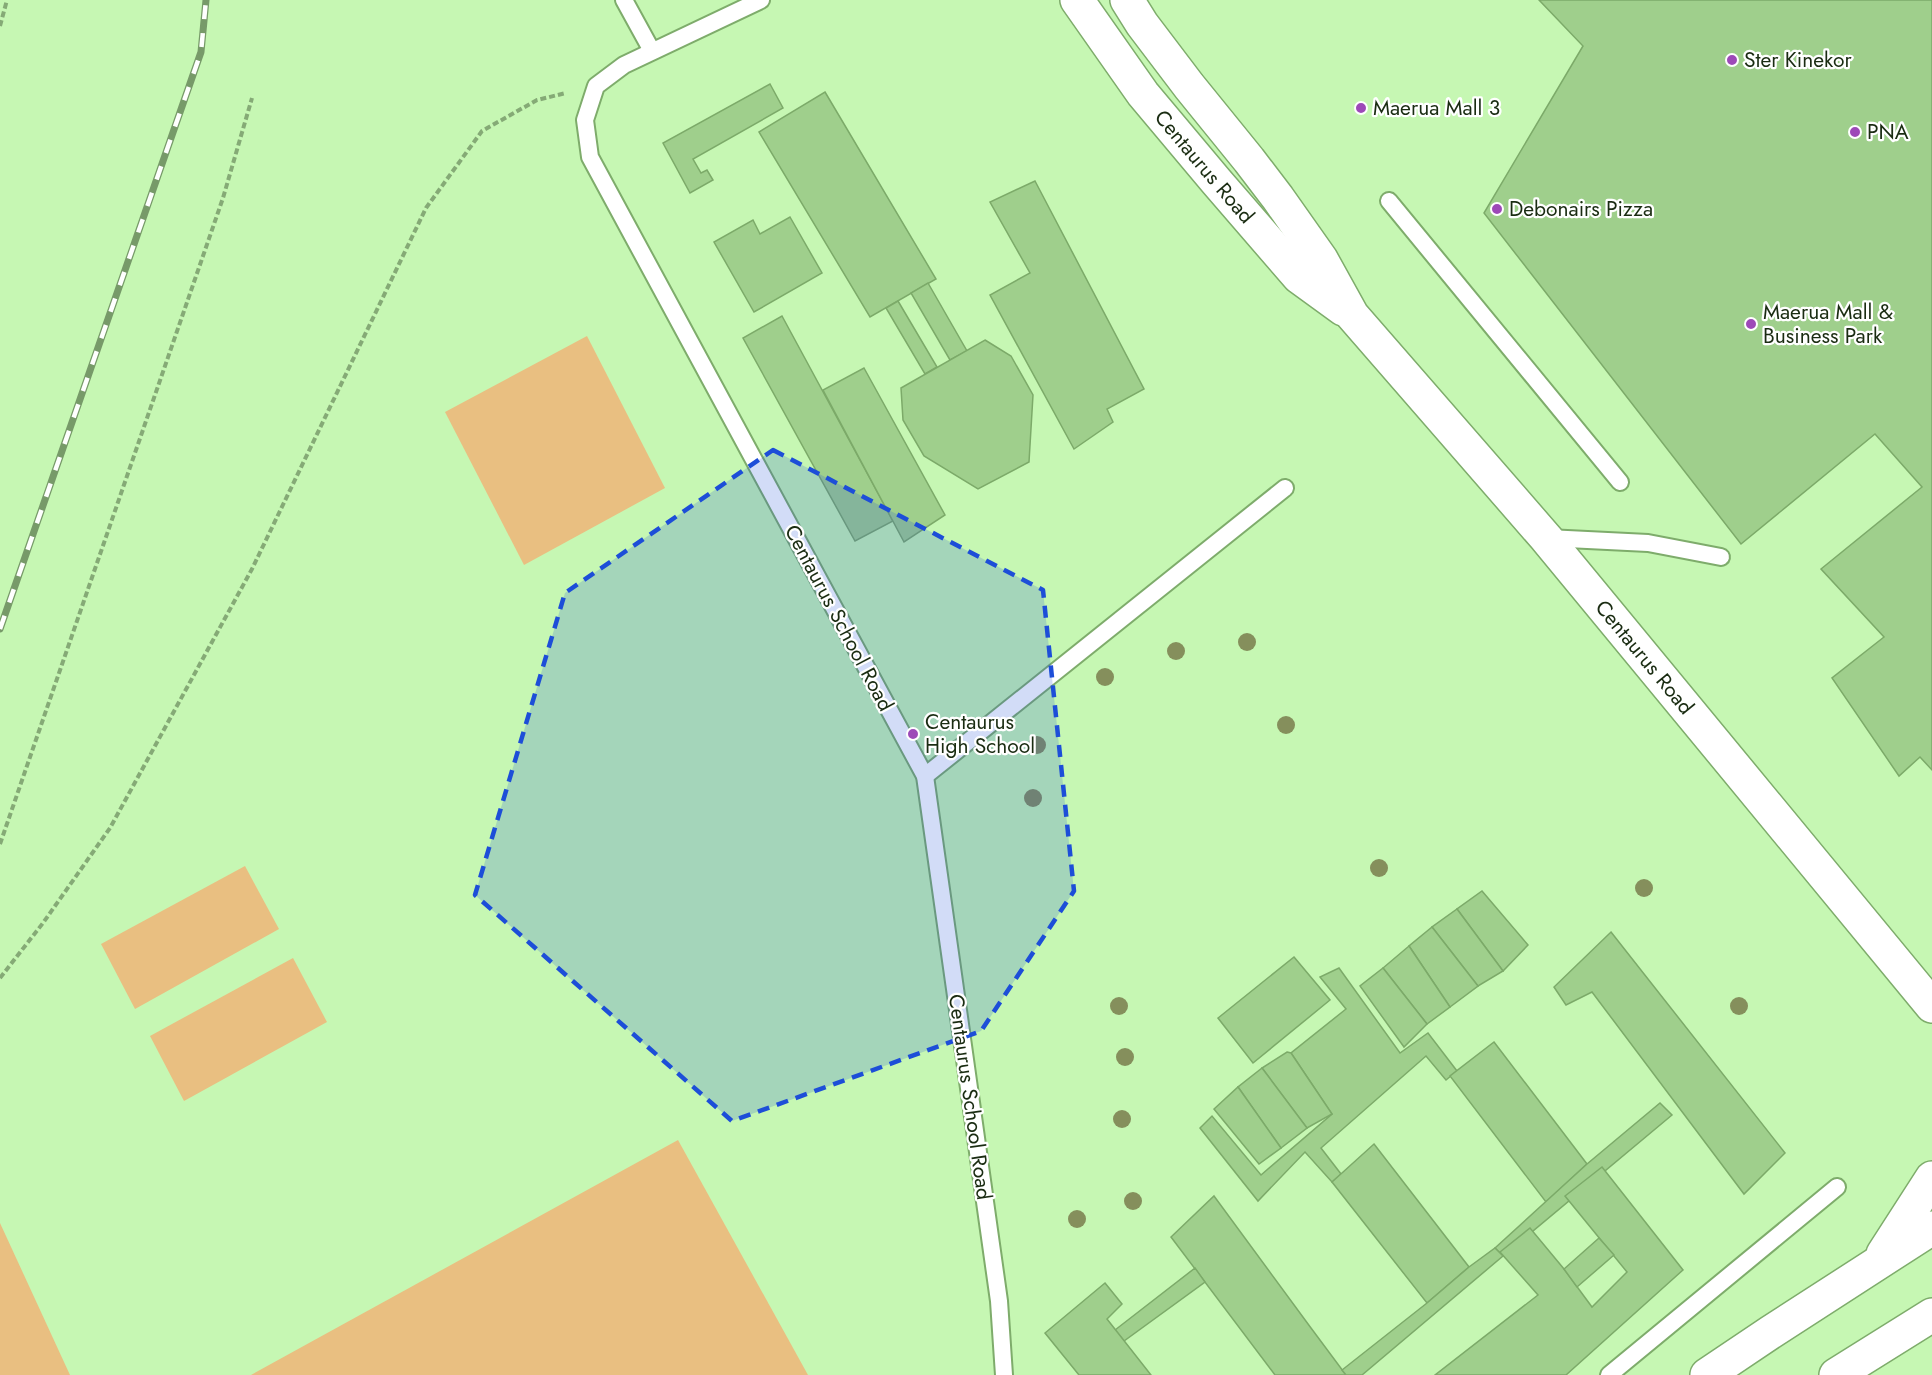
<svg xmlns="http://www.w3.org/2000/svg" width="1932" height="1375" font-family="Jost,sans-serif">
<rect width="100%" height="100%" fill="#c6f7b3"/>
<!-- green -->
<g fill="#e9bf81">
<polygon points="587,336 665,488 524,565 445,412"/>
<polygon points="245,866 279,929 135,1009 101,944"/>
<polygon points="293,958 327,1022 184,1101 150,1036"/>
<polygon points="678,1140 808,1375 251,1375"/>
<polygon points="0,1223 70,1375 0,1375"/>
</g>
<!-- building -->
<g fill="#9fcf8c" stroke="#7caa69" stroke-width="1.5">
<polygon points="1539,0 1932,0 1932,770 1920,757 1899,776 1832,678 1884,637 1821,569 1922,487 1875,434 1741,544 1484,213 1583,46"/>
<polygon points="770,84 783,108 693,159 701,173 707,170 713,180 690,193 663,143"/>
<polygon points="825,92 936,279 870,317 759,132"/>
<polygon points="1035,181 1144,389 1107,409 1113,422 1074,449 990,295 1030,273 990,202"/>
<polygon points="790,217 822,273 754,312 714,242 753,220 760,234"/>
<polygon points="928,283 967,351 950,360 911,293"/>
<polygon points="898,301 937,367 925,374 886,308"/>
<polygon points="782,316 893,521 855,541 743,338"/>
<polygon points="985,340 1011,356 1033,395 1029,462 978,489 924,456 903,420 901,388"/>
<polygon points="864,368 945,515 904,542 823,390"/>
<polygon points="1482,891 1528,945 1503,971 1457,909"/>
<polygon points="1457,909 1503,971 1478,986 1432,927"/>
<polygon points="1432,927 1478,986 1450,1007 1409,946"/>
<polygon points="1611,932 1785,1153 1744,1194 1592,992 1566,1005 1554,987"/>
<polygon points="1409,946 1450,1007 1427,1024 1383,968"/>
<polygon points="1294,957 1330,1000 1253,1063 1218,1018"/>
<polygon points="1339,968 1400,1053 1428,1033 1457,1071 1446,1080 1426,1056 1321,1148 1341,1174 1332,1182 1305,1152 1258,1201 1200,1128 1212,1116 1261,1175 1332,1114 1291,1053 1346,1009 1320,977"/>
<polygon points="1383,968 1427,1024 1404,1047 1360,986"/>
<polygon points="1494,1042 1587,1164 1546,1202 1450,1076"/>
<polygon points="1287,1052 1291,1053 1332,1114 1307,1128 1262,1068"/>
<polygon points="1262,1068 1307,1128 1281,1148 1238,1087"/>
<polygon points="1238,1087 1281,1148 1259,1164 1214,1109"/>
<polygon points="1660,1103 1672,1115 1503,1256 1495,1248 1587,1164"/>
<polygon points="1374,1144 1469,1267 1427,1303 1332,1182"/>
<polygon points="1602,1167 1683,1270 1566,1375 1435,1375 1538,1295 1500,1252 1530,1228 1564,1269 1592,1307 1627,1272 1565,1196"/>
<polygon points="1214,1196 1311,1328 1346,1375 1275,1375 1171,1237"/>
<polygon points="1599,1238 1614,1255 1577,1287 1564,1269"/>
<polygon points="1495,1248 1503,1256 1362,1375 1346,1375 1342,1370 1427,1303 1469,1267"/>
<polygon points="1195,1268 1205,1282 1124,1341 1115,1330"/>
<polygon points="1105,1283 1122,1304 1107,1319 1151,1375 1079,1375 1045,1333"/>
</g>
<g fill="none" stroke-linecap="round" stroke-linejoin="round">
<!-- lane casing -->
<g stroke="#7eac6b" stroke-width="20">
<g id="lane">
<polyline points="624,0 652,51"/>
<polyline points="761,0 624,65 596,86 585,120 590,157 925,776 999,1301 1004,1375"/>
<polyline points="1389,201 1620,482"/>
<polyline points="1547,538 1648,543 1721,557"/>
<polyline points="925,776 1285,488"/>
<polyline points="1609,1375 1837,1187"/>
</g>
</g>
<!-- secondary casing -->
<g stroke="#7eac6b" stroke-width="36">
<g id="secondary">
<path id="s1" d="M1077 0 1143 94 1216 181 1299 277 1343 309"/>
<path id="s2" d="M1127 0 1142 24 1189 86 1249 160 1278 198 1321 259 1352 315 1546 538 1932 1006"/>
<polyline points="1883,1254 1932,1178"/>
<polyline points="1707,1375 1771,1332 1932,1228"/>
<polyline points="1836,1375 1932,1315"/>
</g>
</g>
<!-- path -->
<g stroke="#85aa76" stroke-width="4" stroke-dasharray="6 3" stroke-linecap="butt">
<polyline points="0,26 7,0"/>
<polyline points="0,844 223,198 252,98"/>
<polyline points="0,978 43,923 110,828 252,569 426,208 482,131 537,100 566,93"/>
</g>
<!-- lane -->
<use href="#lane" stroke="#fff" stroke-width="16"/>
<!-- secondary -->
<use href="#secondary" stroke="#fff" stroke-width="33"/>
<!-- rail casing -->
<g stroke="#779a69" stroke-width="7">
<polyline id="rail" points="0,629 201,52 206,0"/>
</g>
<!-- rail -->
<use href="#rail" stroke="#fff" stroke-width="4.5" stroke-dasharray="14" stroke-linecap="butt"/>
</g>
<!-- trees -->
<g fill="#858f5c">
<circle cx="1247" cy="642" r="9"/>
<circle cx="1176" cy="651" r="9"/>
<circle cx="1105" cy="677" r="9"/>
<circle cx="1286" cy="725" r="9"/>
<circle cx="1037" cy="745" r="9"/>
<circle cx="1033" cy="798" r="9"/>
<circle cx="1379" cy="868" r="9"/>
<circle cx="1644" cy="888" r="9"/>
<circle cx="1119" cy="1006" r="9"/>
<circle cx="1739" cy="1006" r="9"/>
<circle cx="1125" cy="1057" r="9"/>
<circle cx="1122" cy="1119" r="9"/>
<circle cx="1133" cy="1201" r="9"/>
<circle cx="1077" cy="1219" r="9"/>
</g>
<!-- marked area -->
<path fill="#1d4ed8" fill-opacity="0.2" stroke="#1d4ed8" stroke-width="4.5" stroke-dasharray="12 8" stroke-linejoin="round" d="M773 450 1043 590 1074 891 981 1031 732 1121 475 895 565 593Z"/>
<!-- markers -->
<g fill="#9d49b8" stroke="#fff" stroke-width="2">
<circle cx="1732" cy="60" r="6"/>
<circle cx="1361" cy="108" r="6"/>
<circle cx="1855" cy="132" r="6"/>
<circle cx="1497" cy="209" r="6"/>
<circle cx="1751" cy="324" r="6"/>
<circle cx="913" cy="734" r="6"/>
</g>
<g text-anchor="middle" stroke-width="4.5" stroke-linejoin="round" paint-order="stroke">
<!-- poi labels -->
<g font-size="21" fill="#1a2c12" stroke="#fff" text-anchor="start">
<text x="1744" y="67">Ster Kinekor</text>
<text x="1373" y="115">Maerua Mall 3</text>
<text x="1867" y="139">PNA</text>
<text x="1509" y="216">Debonairs Pizza</text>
<text x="1763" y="319">Maerua Mall &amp;<tspan x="1763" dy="24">Business Park</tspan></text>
<text x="925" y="729">Centaurus<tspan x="925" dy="24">High School</tspan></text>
</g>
<!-- street labels -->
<g font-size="21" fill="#1a2c12" stroke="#fff">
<text dy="7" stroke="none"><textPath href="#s1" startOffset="210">Centaurus Road</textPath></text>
<text transform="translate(839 618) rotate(62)" y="7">Centaurus School Road</text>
<text dy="7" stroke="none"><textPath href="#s2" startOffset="838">Centaurus Road</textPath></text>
<text transform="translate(970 1097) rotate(82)" y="7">Centaurus School Road</text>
</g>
</g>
</svg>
